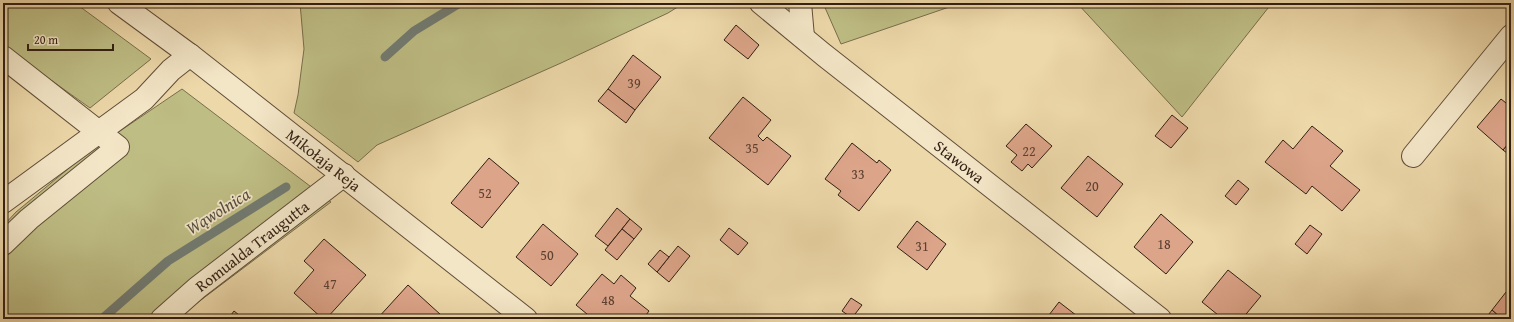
<svg xmlns="http://www.w3.org/2000/svg" width="1514" height="322" font-family="'Gentium Book Plus',serif">
<rect width="100%" height="100%" fill="#edd8a9"/>
<filter id="stains"><feTurbulence type="fractalNoise" baseFrequency=".005" numOctaves="4"/><feColorMatrix values="0 0 0 0 .2 0 0 0 0 .09 0 0 0 0 .02 0 0 0 .5 -.17"/></filter>
<radialGradient id="worn" r=".72"><stop offset=".6" stop-color="#630" stop-opacity="0"/><stop offset="1" stop-color="#630" stop-opacity=".3"/></radialGradient>
<!-- green -->
<g fill="#bebd84" stroke="#786e4c">
<polygon points="3,3 75,3 151,59 90,108 3,46"/>
<polygon points="300,3 684,3 668,13 561,63 377,145 358,162 294,113 298,95 304,49"/>
<polygon points="823,3 961,3 841,44"/>
<polygon points="1077,3 1272,3 1182,117"/>
<polygon points="182,89 331,202 193,306 178,319 3,319 3,226 16,212 86,154"/>
</g>
<g fill="none" stroke-linecap="round" stroke-linejoin="round">
<!-- stream -->
<g stroke="#717b72" stroke-width="9">
<polyline points="385,57 414,31 460,3"/>
<polyline points="102,319 168,261 286,187"/>
</g>
</g>
<!-- building -->
<g fill="#dca489" stroke="#321f13">
<polygon points="736,25 759,45 748,59 724,40"/>
<polygon points="633,55 661,77 635,110 608,89"/>
<polygon points="608,89 635,110 626,123 598,101"/>
<polygon points="743,97 771,120 758,136 763,141 767,137 791,156 768,185 709,138"/>
<polygon points="1501,99 1511,107 1511,141 1503,150 1477,127"/>
<polygon points="1172,115 1188,128 1171,148 1155,136"/>
<polygon points="1026,124 1052,146 1032,168 1028,164 1022,171 1011,162 1017,155 1006,146"/>
<polygon points="1312,126 1343,151 1330,166 1360,190 1342,211 1312,186 1306,194 1265,162 1283,140 1293,149"/>
<polygon points="1511,141 1511,156 1503,150"/>
<polygon points="852,143 877,163 879,160 891,170 859,211 838,195 841,191 825,179"/>
<polygon points="1088,156 1123,184 1097,217 1061,188"/>
<polygon points="489,158 519,183 482,228 451,203"/>
<polygon points="1238,180 1249,189 1236,205 1225,196"/>
<polygon points="617,208 630,219 608,246 595,236"/>
<polygon points="1161,214 1193,242 1166,274 1134,247"/>
<polygon points="630,219 642,229 634,239 622,229"/>
<polygon points="917,221 946,244 927,270 897,247"/>
<polygon points="543,224 578,254 551,286 516,257"/>
<polygon points="1310,225 1322,234 1307,254 1295,244"/>
<polygon points="729,228 748,243 738,255 720,240"/>
<polygon points="622,229 634,239 617,260 605,250"/>
<polygon points="324,239 366,275 326,319 323,319 294,293 314,270 304,261"/>
<polygon points="678,246 690,256 669,282 657,272"/>
<polygon points="660,250 669,257 657,272 648,264"/>
<polygon points="1228,270 1261,296 1242,319 1223,319 1202,302"/>
<polygon points="602,274 614,284 621,275 636,288 630,296 649,311 643,319 593,319 576,305"/>
<polygon points="408,285 441,315 437,319 377,319"/>
<polygon points="1510,287 1511,288 1511,319 1502,319 1492,310"/>
<polygon points="851,298 862,305 852,318 842,311"/>
<polygon points="1059,302 1081,319 1039,319 1039,316 1049,315"/>
<polygon points="1492,310 1502,319 1485,319"/>
<polygon points="234,311 244,319 228,319"/>
</g>
<g fill="none" stroke-linecap="round" stroke-linejoin="round">
<!-- minor casing -->
<g stroke="#614d38" stroke-width="24">
<g id="minor">
<path id="s1" d="M119 3 190 55 526 319"/>
<path id="s2" d="M761 3 824 55 1160 319"/>
<polyline points="800,3 803,37"/>
<polyline points="3,57 118,147 29,219 3,244"/>
<polyline points="1413,156 1511,36"/>
<polyline points="3,202 144,99 171,70 190,55"/>
<path id="s3" d="M162 319 197 288 344 175"/>
</g>
</g>
<!-- minor -->
<use href="#minor" stroke="#f3e6c7" stroke-width="22"/>
</g>
<g text-anchor="middle" stroke-width="3.5" stroke-linejoin="round" paint-order="stroke">
<!-- number labels -->
<g font-size="14" fill="#5c4030">
<text x="634" y="88">39</text>
<text x="752" y="153">35</text>
<text x="1029" y="156">22</text>
<text x="858" y="179">33</text>
<text x="1092" y="191">20</text>
<text x="485" y="198">52</text>
<text x="1164" y="249">18</text>
<text x="922" y="251">31</text>
<text x="547" y="260">50</text>
<text x="330" y="289">47</text>
<text x="608" y="305">48</text>
</g>
<!-- street labels -->
<g font-size="16" fill="#321f13" stroke="#f3e6c7">
<text dy="6" stroke="none"><textPath href="#s1" startOffset="258">Mikołaja Reja</textPath></text>
<text dy="6" stroke="none"><textPath href="#s2" startOffset="254">Stawowa</textPath></text>
<text dy="6" stroke="none"><textPath href="#s3" startOffset="116">Romualda Traugutta</textPath></text>
</g>
<!-- water labels -->
<g font-size="17" font-style="italic" fill="#524d42" stroke="#f3e6c7">
<text transform="translate(218 211) rotate(-32)" y="6">Wąwolnica</text>
</g>
</g>
<!-- margin -->
<rect width="1514" height="322" fill="none" stroke="#edd8a9" stroke-width="16"/>
<rect x="4" y="4" width="1506" height="314" fill="none" stroke="#321f13" stroke-width="2"/>
<rect x="8" y="8" width="1498" height="306" fill="none" stroke="#321f13"/>
<!-- scale -->
<path d="M28 44v6h85v-6" fill="none" stroke="#321f13" stroke-width="2"/>
<text x="34" y="44" font-size="12" fill="#321f13" stroke="#f3e6c7" stroke-width="3" paint-order="stroke">20 m</text>
<rect width="100%" height="100%" filter="url(#stains)"/>
<rect width="100%" height="100%" fill="url(#worn)"/>
</svg>
